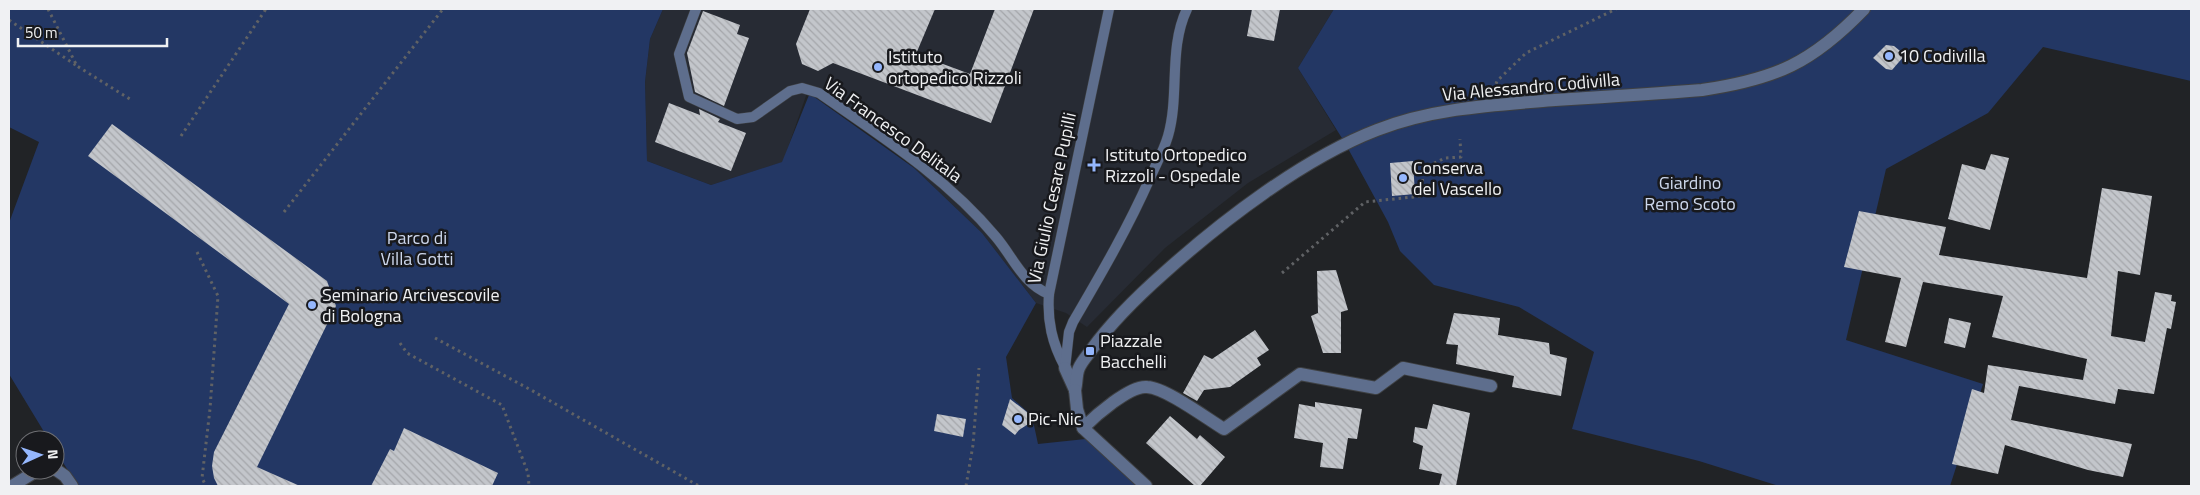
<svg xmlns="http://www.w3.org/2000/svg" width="2200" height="495" font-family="'Titillium Web',sans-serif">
<defs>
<pattern id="building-back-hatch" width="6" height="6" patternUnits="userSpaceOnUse" patternTransform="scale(1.25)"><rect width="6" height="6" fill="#c3c6cb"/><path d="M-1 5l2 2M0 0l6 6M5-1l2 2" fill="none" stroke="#a4a6aa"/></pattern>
</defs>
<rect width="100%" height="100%" fill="#212326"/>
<!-- built -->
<polygon fill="#272b34" points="663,9 1334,9 1298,68 1336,130 1248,183 1165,248 1087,327 1066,313 1036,303 982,233 914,168 822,90 808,90 783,162 711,185 647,161 645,82 650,39"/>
<!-- green -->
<g fill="#233764">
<polygon points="9,9 663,9 650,39 645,82 647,161 711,185 782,162 809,95 813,96 914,168 982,233 1036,303 1006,357 1012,398 1032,416 1038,444 1095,438 1151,486 78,486 55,450 55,440 49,440 9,374 9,223 39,142 9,127"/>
<polygon points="1334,9 2191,9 2191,81 2043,47 1988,113 1886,169 1846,340 1983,384 1950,486 1779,486 1699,461 1572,429 1594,352 1519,307 1434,285 1400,251 1388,222 1345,143 1298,68"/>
</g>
<!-- building -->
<g fill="url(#building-back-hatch)">
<polygon points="810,9 935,9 916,54 970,74 995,9 1034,9 991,123 833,63 818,71 802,64 796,44"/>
<polygon points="1252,9 1280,9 1274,41 1247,36"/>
<polygon points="703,11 740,25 737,34 749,38 724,106 695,92 687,53"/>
<polygon points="1886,45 1894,46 1905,55 1892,70 1886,69 1873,58"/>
<polygon points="669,103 700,115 699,109 720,119 718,122 746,133 731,171 655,142"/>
<polygon points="112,124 327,281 336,306 257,467 300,486 218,486 214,478 212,466 214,452 289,304 88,156"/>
<polygon points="1991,154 2009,158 1990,230 1948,219 1962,164 1985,170"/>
<polygon points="1413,161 1415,194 1392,196 1390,163"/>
<polygon points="2102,188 2152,196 2140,275 2118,271 2111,336 2145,342 2155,292 2172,295 2171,301 2176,302 2171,329 2167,328 2154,394 2118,389 2115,404 2019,386 2011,420 2132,444 2123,477 2088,470 2005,445 1998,474 1952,464 1972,389 1984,393 1988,365 2083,380 2087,359 1992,337 2003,296 1923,282 1906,347 1885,342 1901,278 1844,267 1859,211 1946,227 1939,255 2087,278"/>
<polygon points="1336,270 1348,310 1341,312 1341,353 1323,353 1311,316 1318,313 1317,271"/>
<polygon points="1454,313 1500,318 1498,335 1549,343 1550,354 1567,358 1561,396 1512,387 1514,376 1456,364 1458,345 1446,344"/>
<polygon points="1949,318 1971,323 1965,348 1944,343"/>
<polygon points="1255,330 1269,350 1257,358 1261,365 1230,387 1204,390 1197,401 1183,393 1204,355 1212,359"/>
<polygon points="1010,399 1036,419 1019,430 1015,435 1002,425"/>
<polygon points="1315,402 1362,409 1357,439 1348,438 1343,469 1320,467 1323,443 1294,438 1299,404 1315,407"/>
<polygon points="1433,404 1470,413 1456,486 1439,486 1442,474 1419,469 1423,446 1413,442 1415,427 1427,429"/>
<polygon points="937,414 966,419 963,437 934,431"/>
<polygon points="1170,416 1197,439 1200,435 1225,457 1200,486 1195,486 1146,443"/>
<polygon points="404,428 498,473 492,486 371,486 390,449 394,451"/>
</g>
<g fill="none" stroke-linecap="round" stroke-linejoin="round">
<!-- service casing -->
<g stroke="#3e4043" stroke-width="11">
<g id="service">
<path d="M696 9 679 54 689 97 737 119 753 117 790 91 802 88 819 93C881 136 947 178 996 237 1013 257 1023 284 1049 294"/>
<path d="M1065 367C1052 343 1047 321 1049 294L1109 9"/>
<path d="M1065 368 1069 332 1073 322C1101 274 1128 228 1150 178 1156 164 1164 150 1168 136 1180 94 1168 49 1187 9"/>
</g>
</g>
<!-- minor casing -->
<g stroke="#3e4043" stroke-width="14">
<g id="minor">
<polyline points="1065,368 1075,390"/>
<path d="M1075 390C1077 383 1076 374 1079 368 1082 361 1088 355 1092 349 1113 320 1138 296 1164 273 1222 221 1304 158 1377 130 1433 108 1495 105 1555 100 1604 97 1653 94 1702 90 1776 79 1812 63 1864 9"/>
<path d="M1083 428C1095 416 1130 385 1147 387 1166 388 1206 418 1224 429L1300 374 1376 388 1403 368 1491 386"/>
<polyline points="55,469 65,476 72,486"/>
<polyline points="12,486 38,470"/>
</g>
</g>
<!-- tertiary casing -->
<g stroke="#3e4043" stroke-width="14">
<polyline id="tertiary" points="1075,390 1077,409 1083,428 1146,486"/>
</g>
<!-- path -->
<g stroke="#606265" stroke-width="3" stroke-dasharray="2.5 4" stroke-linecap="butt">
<polyline points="48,9 77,66 133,101"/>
<polyline points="9,20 77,66"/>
<polyline points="1494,90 1497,81 1526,53 1616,9"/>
<polyline points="181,136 266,9"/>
<polyline points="284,212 443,9"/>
<polyline points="197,252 218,296 210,409 202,478 206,486"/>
<polyline points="1282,273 1365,202 1423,196 1422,169 1445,158 1461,157 1460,139"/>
<polyline points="435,338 531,390 699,486"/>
<polyline points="400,343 407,353 502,405 528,473 529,486"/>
<polyline points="966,486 973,445 979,368"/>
</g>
<!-- service -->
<use href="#service" stroke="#5e6e8d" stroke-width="10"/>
<!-- minor -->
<use href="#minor" stroke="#5e6e8d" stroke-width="12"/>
<!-- tertiary -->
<use href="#tertiary" stroke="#5e6e8d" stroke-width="12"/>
</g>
<!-- markers -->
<g fill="#95b7fd" stroke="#18191d" stroke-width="2">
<circle cx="1889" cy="56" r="5"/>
<circle cx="878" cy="67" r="5"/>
<path d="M1091.5 157.5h5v5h5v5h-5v5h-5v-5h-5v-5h5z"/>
<circle cx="1403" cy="178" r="5"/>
<circle cx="312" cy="305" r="5"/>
<rect x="1085" y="346" width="10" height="10" rx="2.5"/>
<circle cx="1018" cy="419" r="5"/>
</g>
<g text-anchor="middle" stroke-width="5" stroke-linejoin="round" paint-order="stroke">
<!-- poi labels -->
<g font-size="18" fill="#f0f1f3" stroke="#18191d" text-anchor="start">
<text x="1899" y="62">10 Codivilla</text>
<text x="888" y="63">Istituto<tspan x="888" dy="21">ortopedico Rizzoli</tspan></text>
<text x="1105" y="161">Istituto Ortopedico<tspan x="1105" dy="21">Rizzoli - Ospedale</tspan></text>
<text x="1413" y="174">Conserva<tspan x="1413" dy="21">del Vascello</tspan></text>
<text x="322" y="301">Seminario Arcivescovile<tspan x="322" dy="21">di Bologna</tspan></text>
<text x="1100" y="347">Piazzale<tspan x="1100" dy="21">Bacchelli</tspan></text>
<text x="1028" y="425">Pic-Nic</text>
</g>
<!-- street labels -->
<g font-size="18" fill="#f0f1f3" stroke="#18191d">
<text transform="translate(1531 87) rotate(-5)" y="6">Via Alessandro Codivilla</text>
<text transform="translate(893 130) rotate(36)" y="6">Via Francesco Delitala</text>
<text transform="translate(1052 198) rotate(-78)" y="6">Via Giulio Cesare Pupilli</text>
</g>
<!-- park labels -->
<g font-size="18" fill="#cdd7ec" stroke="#18191d">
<text x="1690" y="189">Giardino<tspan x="1690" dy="21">Remo Scoto</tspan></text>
<text x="417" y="244">Parco di<tspan x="417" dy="21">Villa Gotti</tspan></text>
</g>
</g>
<!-- border -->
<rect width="2200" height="495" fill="none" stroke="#f0f1f3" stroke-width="20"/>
<!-- north arrow -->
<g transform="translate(40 455) rotate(87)"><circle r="24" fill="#18191d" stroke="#6e6f73"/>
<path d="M0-4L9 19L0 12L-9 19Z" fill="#95b7fd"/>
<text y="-8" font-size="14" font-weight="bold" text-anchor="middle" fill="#f0f1f3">N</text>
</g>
<!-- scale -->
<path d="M18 38v8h149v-8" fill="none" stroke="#f0f1f3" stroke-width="2.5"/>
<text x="25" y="38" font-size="15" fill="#f0f1f3" stroke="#18191d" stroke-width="4" paint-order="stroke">50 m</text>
</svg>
